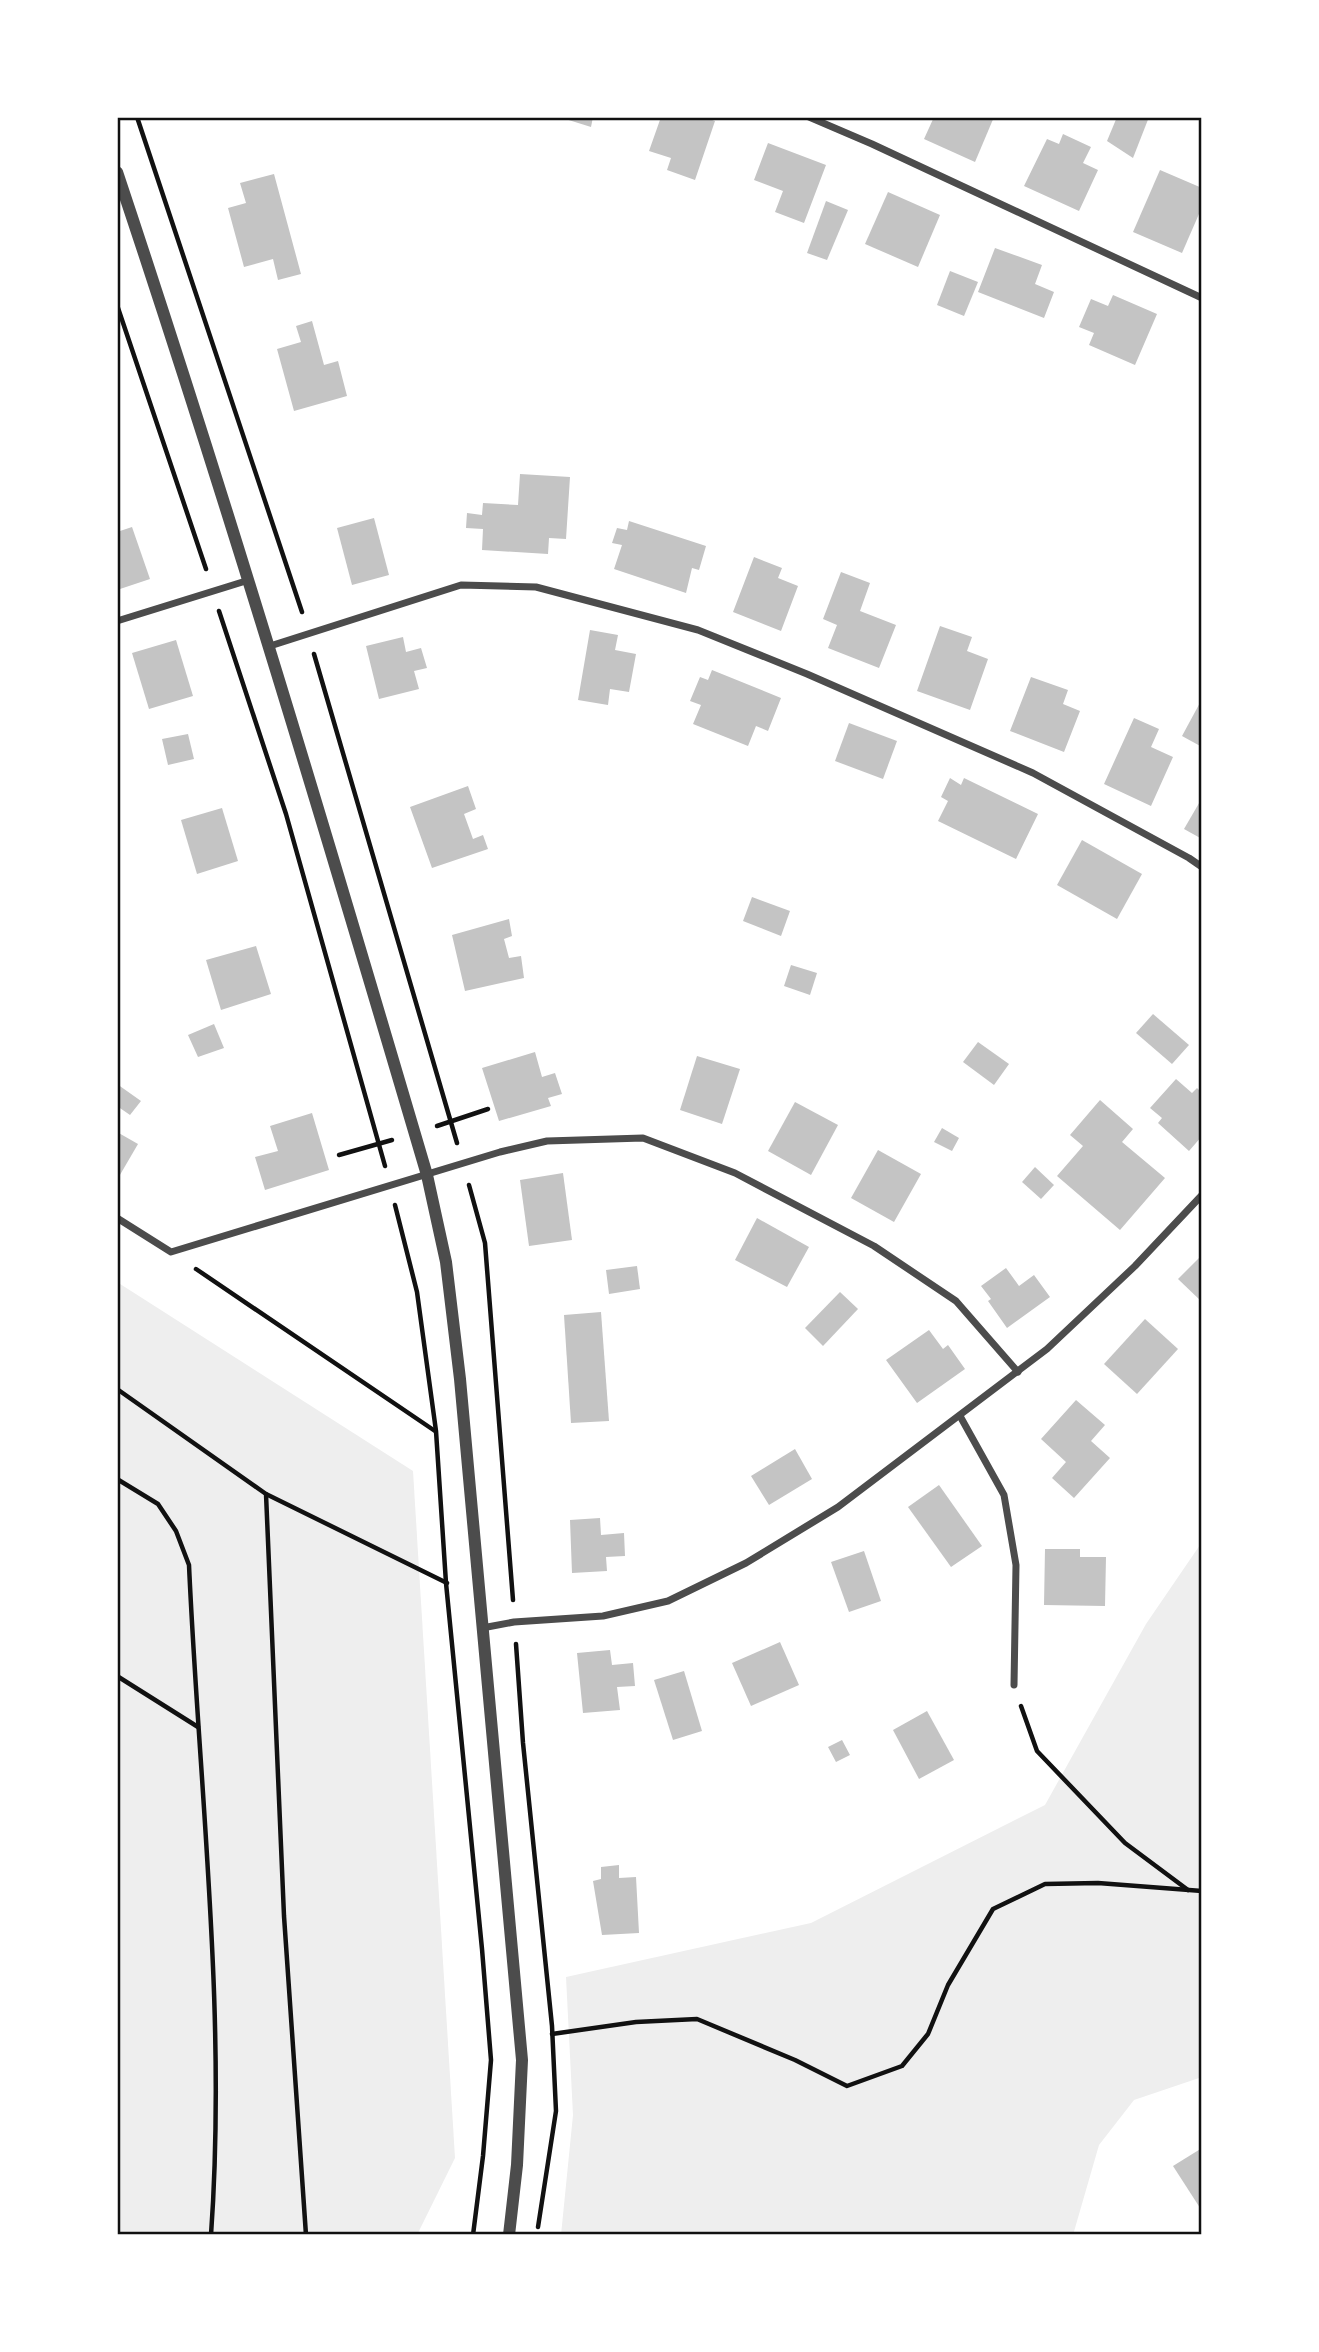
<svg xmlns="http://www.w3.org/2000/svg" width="1319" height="2352" font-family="'Nunito Sans',sans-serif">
<rect width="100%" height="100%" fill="#fff"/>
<!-- green -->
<g fill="#eee">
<polygon points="117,1282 413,1471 455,2158 417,2235 117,2235"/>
<polygon points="1202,1542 1202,2077 1134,2100 1099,2145 1073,2235 561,2235 573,2115 566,1977 811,1923 1045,1805 1146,1624"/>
</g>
<!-- building -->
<g fill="#c4c4c4">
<polygon points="559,117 593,117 591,127"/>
<polygon points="661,117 704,117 715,121 695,180 667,170 671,158 649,151"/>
<polygon points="934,117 994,117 975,162 924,139"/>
<polygon points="1117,117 1149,117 1133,158 1107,141"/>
<polygon points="1063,134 1091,147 1083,163 1098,170 1079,211 1024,186 1047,139 1059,144"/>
<polygon points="768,143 826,165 804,223 775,212 783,191 754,180"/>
<polygon points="1160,170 1202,188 1202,207 1182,253 1133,232"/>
<polygon points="274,174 301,274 278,280 273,259 244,267 228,208 246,203 240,183"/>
<polygon points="888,192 940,215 918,267 865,244"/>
<polygon points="826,201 848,210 827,260 807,253"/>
<polygon points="995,248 1042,265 1035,284 1054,292 1044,318 978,292"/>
<polygon points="950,271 978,282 964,316 937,305"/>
<polygon points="1113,295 1157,314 1135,365 1089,345 1094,333 1079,327 1091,299 1108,306"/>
<polygon points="312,321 324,365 338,361 347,396 294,411 277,349 301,342 296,326"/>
<polygon points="520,474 570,477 566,539 549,538 548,554 482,550 483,529 466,528 467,513 482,515 483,503 518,505"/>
<polygon points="374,518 389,575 352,585 337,528"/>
<polygon points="629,521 706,546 699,570 692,568 686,593 614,569 622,545 612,543 617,528 627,530"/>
<polygon points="132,527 150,579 117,590 117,532"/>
<polygon points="754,557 782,568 778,578 798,586 781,631 733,612"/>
<polygon points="841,572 870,583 860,611 896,625 879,668 828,648 837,625 823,619"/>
<polygon points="940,626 972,637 967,651 988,659 970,710 917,691"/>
<polygon points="590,630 618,635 615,650 636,654 629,692 610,689 608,705 578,700"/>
<polygon points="403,637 406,652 421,648 427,668 414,671 419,689 379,699 366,646"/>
<polygon points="176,640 193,696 149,709 132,653"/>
<polygon points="712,670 781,698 768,731 756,726 748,746 693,724 701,705 690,701 700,677 708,680"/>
<polygon points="1031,677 1068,690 1063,704 1080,711 1064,752 1010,731"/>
<polygon points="1202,699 1202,747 1182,736"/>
<polygon points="1134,718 1159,729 1151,747 1173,757 1151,806 1104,784"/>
<polygon points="849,723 897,741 883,779 835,761"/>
<polygon points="188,734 194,759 168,765 162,739"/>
<polygon points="950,778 961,785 964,778 1038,814 1016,859 938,821 948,801 941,797"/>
<polygon points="468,786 476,809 464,814 473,839 483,835 488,849 432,868 410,807"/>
<polygon points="1202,798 1202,839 1184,829"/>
<polygon points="222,808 238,861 197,874 181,820"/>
<polygon points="1082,840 1142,874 1117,919 1057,885"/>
<polygon points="752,897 790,911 781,936 743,921"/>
<polygon points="509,919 512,936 504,939 509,958 521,956 524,978 465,991 452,935"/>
<polygon points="256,946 271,994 221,1010 206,960"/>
<polygon points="791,965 817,973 810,995 784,986"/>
<polygon points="1153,1014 1189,1045 1172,1064 1136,1033"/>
<polygon points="214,1024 224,1048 198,1057 188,1035"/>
<polygon points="978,1042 1009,1064 994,1085 963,1062"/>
<polygon points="535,1052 542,1077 555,1073 562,1094 548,1098 551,1106 499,1121 482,1068"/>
<polygon points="697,1056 740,1069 722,1124 680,1110"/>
<polygon points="1176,1079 1192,1093 1197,1088 1202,1093 1202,1136 1189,1151 1158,1123 1162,1118 1150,1108"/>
<polygon points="117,1084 141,1101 130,1115 117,1106"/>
<polygon points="1100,1100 1133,1129 1122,1142 1165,1178 1120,1230 1057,1176 1083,1146 1070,1135"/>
<polygon points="795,1102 838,1125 811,1175 768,1151"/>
<polygon points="312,1113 329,1170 265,1190 255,1157 278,1151 270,1126"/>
<polygon points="942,1128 959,1138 952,1151 934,1142"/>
<polygon points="117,1132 138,1144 117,1180"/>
<polygon points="878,1150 921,1174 894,1222 851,1198"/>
<polygon points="1035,1167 1054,1185 1041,1199 1022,1182"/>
<polygon points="563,1173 572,1240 529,1246 520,1180"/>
<polygon points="757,1218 809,1247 787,1287 735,1260"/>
<polygon points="1202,1255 1202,1302 1178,1279"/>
<polygon points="637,1266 640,1289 609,1294 606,1270"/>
<polygon points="1006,1268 1019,1286 1034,1275 1050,1297 1007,1328 988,1301 991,1299 981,1286"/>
<polygon points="840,1292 858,1309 823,1346 805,1328"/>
<polygon points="601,1312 609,1421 571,1423 564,1315"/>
<polygon points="1145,1319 1178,1349 1137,1394 1104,1364"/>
<polygon points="929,1330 943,1349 948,1345 965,1369 917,1403 886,1360"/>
<polygon points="1076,1400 1105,1425 1091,1441 1110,1458 1074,1498 1052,1478 1066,1462 1041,1439"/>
<polygon points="795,1449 812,1479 769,1505 751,1476"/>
<polygon points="939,1485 982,1546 951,1567 908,1507"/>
<polygon points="600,1518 601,1535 624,1533 625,1556 606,1557 607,1571 572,1573 570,1520"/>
<polygon points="1045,1549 1080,1549 1080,1557 1106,1557 1105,1606 1044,1605"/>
<polygon points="864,1551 881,1601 849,1612 831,1562"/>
<polygon points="780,1642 799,1685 751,1706 732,1663"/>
<polygon points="610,1650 612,1665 633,1663 635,1686 617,1687 620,1710 583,1713 577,1653"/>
<polygon points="684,1671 702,1731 673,1740 654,1680"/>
<polygon points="927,1711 954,1760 919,1779 893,1730"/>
<polygon points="842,1740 850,1755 836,1762 828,1747"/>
<polygon points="619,1865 619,1878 636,1877 639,1933 602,1935 593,1881 601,1879 601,1867"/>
<polygon points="1202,2148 1202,2211 1173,2166"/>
</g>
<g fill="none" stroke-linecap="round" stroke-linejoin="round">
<!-- path -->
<g stroke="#111" stroke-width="4.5">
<polyline points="137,117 302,612"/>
<polyline points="117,305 206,569"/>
<polyline points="219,611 286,814 385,1166"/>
<polyline points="314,654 457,1143"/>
<polyline points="437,1126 488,1109"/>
<polyline points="339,1155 392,1140"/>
<polyline points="469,1185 485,1243 513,1600"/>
<polyline points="395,1205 417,1292 436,1431 446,1583 482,1949 491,2060 483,2156 473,2235"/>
<polyline points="196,1269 435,1431"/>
<polyline points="117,1389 266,1494 284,1916 306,2235"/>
<path d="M117 1479 158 1504 176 1531 189 1565C199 1788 227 2012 211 2235"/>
<polyline points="266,1494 447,1583"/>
<polyline points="516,1644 523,1743 552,2026 556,2111 538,2227"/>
<polyline points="117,1676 198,1727"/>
<polyline points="1021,1706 1037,1751 1125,1843 1188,1890"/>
<polyline points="552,2034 636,2022 697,2019 795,2060 847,2086 902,2066 928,2034 948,1985 993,1909 1045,1884 1098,1883 1202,1891"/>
</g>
<!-- minor -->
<g stroke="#4c4c4c" stroke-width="7">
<polyline points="809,117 872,144 1202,298"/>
<polyline points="117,621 249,580"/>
<polyline points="270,646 461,585 536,587 698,630 807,674 1033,773 1189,858 1202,867"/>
<polyline points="117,1218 171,1252 500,1152 547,1141 643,1138 735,1173 874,1246 956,1301 1018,1372"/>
<polyline points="960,1416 1004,1495 1016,1565 1014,1685"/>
<polyline points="482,1628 514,1622 603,1616 668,1601 746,1563 838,1507 1047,1349 1135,1266 1202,1195"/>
</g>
<!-- tertiary -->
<path stroke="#4c4c4c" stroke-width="12" d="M117 172C228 504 328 839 427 1175L446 1262 460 1379 522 2060 517 2165 509 2235"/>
</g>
<!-- border -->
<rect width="1319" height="2352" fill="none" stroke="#ffffff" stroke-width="238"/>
<rect x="119" y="119" width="1081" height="2114" fill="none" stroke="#111" stroke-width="2.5"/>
</svg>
